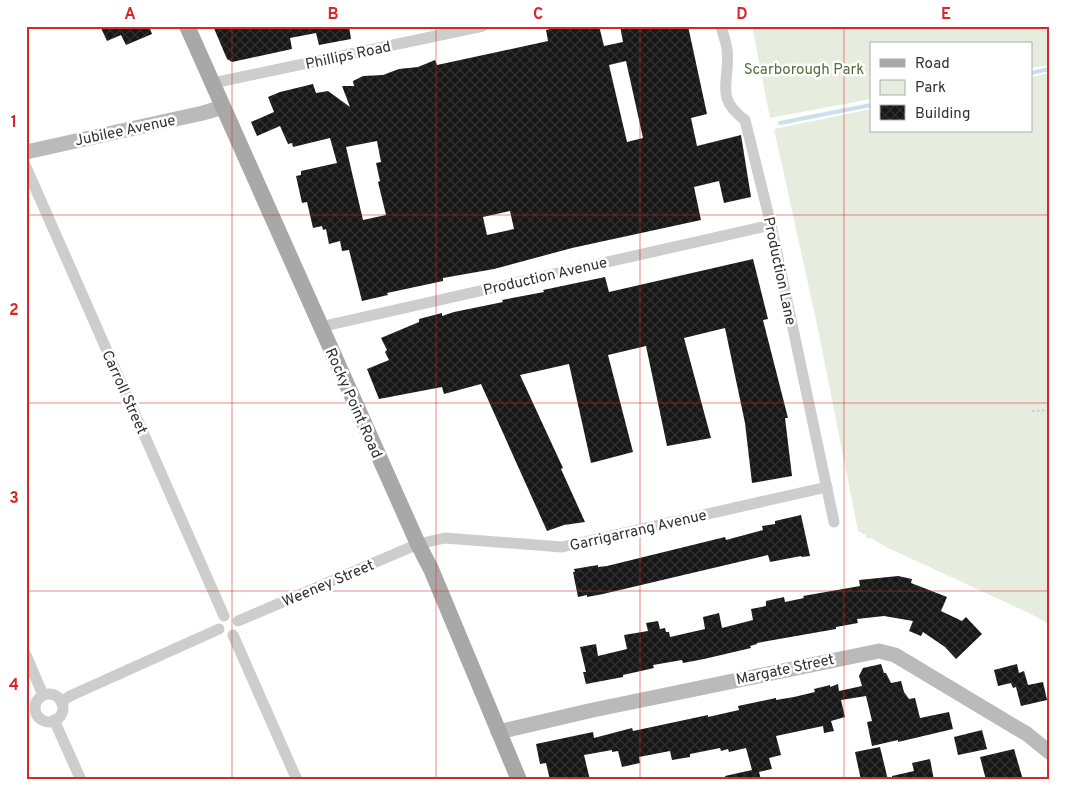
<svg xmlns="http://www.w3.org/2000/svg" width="1075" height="806" font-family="Overpass,sans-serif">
<defs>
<pattern id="building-cross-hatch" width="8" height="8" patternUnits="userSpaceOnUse" patternTransform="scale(1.25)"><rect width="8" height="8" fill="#171717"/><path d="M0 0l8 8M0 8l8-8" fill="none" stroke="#303030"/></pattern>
</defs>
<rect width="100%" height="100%" fill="#fff"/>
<!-- green -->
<g fill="#e7edde">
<polygon points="752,26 1049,26 1049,65 1031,68 1031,44 871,44 871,99 770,118"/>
<polygon points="1049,73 1049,624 1029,613 886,547 871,538 866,538 866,535 858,531 818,329 774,129 871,109 871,131 1031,131 1031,77"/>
</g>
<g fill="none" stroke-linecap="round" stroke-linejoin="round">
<!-- stream -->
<g stroke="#cae0ee" stroke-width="4">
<polyline points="1031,73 1049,69"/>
<polyline points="780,123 871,105"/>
</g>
</g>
<!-- building -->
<g fill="url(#building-cross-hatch)" fill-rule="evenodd">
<polygon points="100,26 149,26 152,34 126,45 121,35 107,41"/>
<polygon points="213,26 349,26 351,39 319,45 316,33 290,38 292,49 232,62 227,59"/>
<path d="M563 26H599L604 46 623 42 620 26H688L707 114 691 118 697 146 741 135 751 197 724 203 719 181 694 187 701 220 572 248 494 269 443 278V281L387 293 388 295 362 301 349 250 342 251 340 241 329 244 326 229 323 230 322 226 313 228 307 202 302 203 296 176 301 175V171L337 163 330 138 293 147 292 143 288 144 280 126 257 136 251 122 274 112 268 97 280 92 313 84 316 93 328 91 350 107 342 86H354L353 81 363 76 383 75 399 69 418 67 435 60 437 65 548 41 546 30ZM626 61 643 138 627 142 609 65ZM377 141 381 162 376 163 380 181 378 182 386 215 363 220 346 147ZM510 211 514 229 487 235 483 217Z"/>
<polygon points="753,259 768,319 763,320 788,418 785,418 792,476 752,483 745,423 725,328 684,338 711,438 667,446 646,346 608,355 633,452 591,463 569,364 520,375 563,468 561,469 585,522 564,525 547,531 481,384 444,394 442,387 379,399 367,369 389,360 385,352 387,350 381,338 419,322 419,319 442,313 442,316 454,312 503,302 502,300 544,292 543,290 605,277 609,292"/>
<polygon points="801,515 810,556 802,557 801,556 770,562 768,555 603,594 587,597 587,595 578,597 573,572 575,572 574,569 598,565 598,567 607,566 725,537 726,540 763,530 762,526 775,524 775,521"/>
<polygon points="898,576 912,579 911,583 947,597 941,611 962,621 966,617 982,634 956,659 945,647 923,632 921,636 909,631 913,621 884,616 857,619 858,623 836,627 836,629 757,643 757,644 750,646 751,648 704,659 683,663 682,660 653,665 654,668 623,675 623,677 586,684 583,672 586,672 580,647 596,644 598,656 627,649 624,635 648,631 646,623 658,621 660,629 665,628 666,632 669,632 670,637 705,629 703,617 719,613 722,628 753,620 751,609 766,606 766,601 784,597 785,602 804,598 803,596 860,586 859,580"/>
<polygon points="881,664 884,673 886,673 891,683 901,681 904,692 909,699 915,698 920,718 949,712 953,729 898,742 898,740 872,746 867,722 872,721 866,696 841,700 845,717 831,721 834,731 824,733 823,726 776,736 781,755 769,758 772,769 759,772 761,780 726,780 725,776 752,770 746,748 729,752 728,749 721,751 720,748 690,754 690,757 672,760 670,751 639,757 640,763 622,767 618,751 612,752 612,750 584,755 590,780 572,780 571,777 550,780 546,763 540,764 536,744 593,732 594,738 632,728 633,731 708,715 708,717 739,710 738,706 776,698 776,700 794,697 815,692 814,689 830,685 830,687 838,684 839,691 862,686 859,676 863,668"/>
<polygon points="1017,664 1019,673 1024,671 1028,685 1043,682 1047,700 1021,706 1016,687 1013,688 1011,683 998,686 994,670"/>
<polygon points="982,730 987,749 958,755 954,737"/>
<polygon points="880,747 888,780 861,780 855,752"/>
<polygon points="1014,749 1023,780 986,780 980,757"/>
<polygon points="930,759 934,780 892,780 892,776 914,771 912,763"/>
</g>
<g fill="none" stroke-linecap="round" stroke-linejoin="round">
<!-- path -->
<polyline stroke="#cdcdcd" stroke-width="2" stroke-dasharray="2.5 2.5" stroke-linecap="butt" points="1032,411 1049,410"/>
<!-- street -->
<g stroke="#cdcdcd" stroke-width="11">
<path d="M721 26C723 34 726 42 727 49 731 81 713 97 745 120L771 225 834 522"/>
<polyline points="213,83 483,26"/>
<polyline points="26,167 224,616"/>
<polyline points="320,327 771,225"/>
<polyline points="238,621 418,544 445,538 562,547 827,487"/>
<polyline points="233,635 297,780"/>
<polyline points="26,655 43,695"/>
<circle cx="49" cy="708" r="14"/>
<polyline points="61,702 70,696 219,629"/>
<polyline points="54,720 81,780"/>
</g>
<!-- secondary -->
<g stroke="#bababa" stroke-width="15">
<polyline points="26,152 203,113 223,107"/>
<polyline points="498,732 593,710 879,651 895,655 1010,724 1027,734 1049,752"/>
</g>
<!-- primary -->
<polyline stroke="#a8a8a8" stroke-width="16" points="187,26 418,544 431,569 519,780"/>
</g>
<!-- grid -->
<path fill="none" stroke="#d62828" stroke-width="1" stroke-opacity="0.55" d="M232 26V780M436 26V780M640 26V780M844 26V780M26 215H1049M26 403H1049M26 591H1049"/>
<g text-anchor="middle" stroke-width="5" stroke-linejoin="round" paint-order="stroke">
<!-- street labels -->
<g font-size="15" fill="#303030" stroke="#fff">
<text transform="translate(348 55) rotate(-12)" y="5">Phillips Road</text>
<text transform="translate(125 130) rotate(-12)" y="5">Jubilee Avenue</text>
<text transform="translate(780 271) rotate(78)" y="5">Production Lane</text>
<text transform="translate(545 276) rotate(-13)" y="5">Production Avenue</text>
<text transform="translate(125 392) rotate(66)" y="5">Carroll Street</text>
<text transform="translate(354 403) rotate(66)" y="5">Rocky Point Road</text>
<text transform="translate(638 530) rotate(-13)" y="5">Garrigarrang Avenue</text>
<text transform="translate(328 583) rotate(-23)" y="5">Weeney Street</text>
<text transform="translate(785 669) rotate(-12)" y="5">Margate Street</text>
</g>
<!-- park labels -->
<g font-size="15" fill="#546e3b" stroke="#fff">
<text x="804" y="74">Scarborough Park</text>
</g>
</g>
<!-- border -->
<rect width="1075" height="806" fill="none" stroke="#ffffff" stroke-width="55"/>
<!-- legend -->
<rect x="870" y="42" width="162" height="90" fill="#ffffff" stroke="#acacac"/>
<rect x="880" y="59" width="25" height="8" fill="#a8a8a8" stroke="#acacac"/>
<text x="915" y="68" font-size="15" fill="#303030">Road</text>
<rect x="880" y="80" width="25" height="15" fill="#e7edde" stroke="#acacac"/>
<text x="915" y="92" font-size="15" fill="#303030">Park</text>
<rect x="880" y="105" width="25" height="15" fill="url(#building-cross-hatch)" stroke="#acacac"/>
<text x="915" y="118" font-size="15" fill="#303030">Building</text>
<rect x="28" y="28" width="1020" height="750" fill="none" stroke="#d62828" stroke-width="2"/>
<g font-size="16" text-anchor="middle" font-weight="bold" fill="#d62828">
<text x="130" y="19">A</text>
<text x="333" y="19">B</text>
<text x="538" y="19">C</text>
<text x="742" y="19">D</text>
<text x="946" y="19">E</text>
<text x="14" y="127">1</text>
<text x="14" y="315">2</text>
<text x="14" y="503">3</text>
<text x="14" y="690">4</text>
</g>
</svg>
